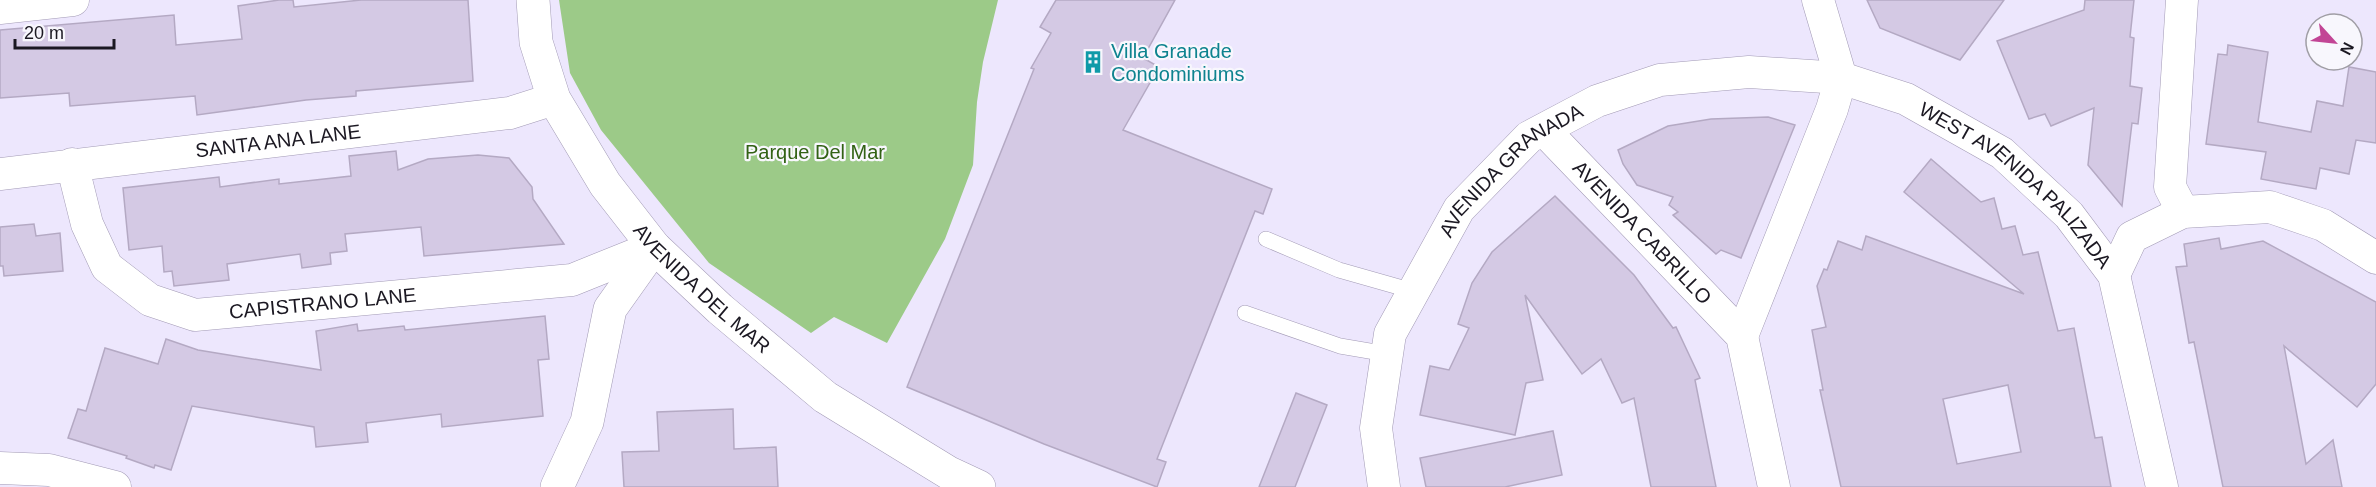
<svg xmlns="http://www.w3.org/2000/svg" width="2376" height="487" font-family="Helvetica,sans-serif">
<rect width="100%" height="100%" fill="#ede7fd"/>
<!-- green -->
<polygon fill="#9cca88" points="559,0 998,0 983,62 977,102 973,165 945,239 887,343 834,317 811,333 709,263 601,130 570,73"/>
<!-- building -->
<g fill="#d4c9e4" stroke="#b4a9c3" stroke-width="1.5" fill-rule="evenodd">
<polygon points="279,0 293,0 294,7 361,0 468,0 473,81 356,91 356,96 306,100 197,115 195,96 70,106 69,93 0,98 0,30 174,15 176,45 242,39 238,6"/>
<polygon points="1056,0 1175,0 1143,58 1159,67 1123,130 1272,189 1263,214 1255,211 1179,403 1157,459 1166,462 1157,487 1044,444 907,387 1034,69 1031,68 1051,33 1040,27"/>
<polygon points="1867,0 2004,0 1960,60 1880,28"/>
<polygon points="2085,0 2134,0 2130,37 2134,38 2130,86 2142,88 2138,124 2132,123 2122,206 2088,165 2094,108 2051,126 2045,114 2029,119 1997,41 2084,10"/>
<polygon points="2228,45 2268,52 2258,122 2311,132 2317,101 2343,106 2349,67 2376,72 2376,143 2356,140 2349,174 2320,168 2316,189 2261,179 2266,152 2206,144 2218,54 2227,55"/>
<polygon points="1768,117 1795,125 1741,258 1721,250 1716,254 1673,215 1678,212 1669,205 1673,197 1637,185 1623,164 1618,150 1668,126 1711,119"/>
<polygon points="396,151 398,170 428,159 478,155 509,158 532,187 533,199 564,244 424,256 421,227 345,234 347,251 330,253 331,264 302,268 300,254 227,264 229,280 174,286 172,271 164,272 162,246 129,250 123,188 219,177 220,187 279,179 279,184 351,176 349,156"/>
<path d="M1931 159 1981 202 1994 198 2002 229 2015 226 2023 255 2038 252 2058 331 2074 328 2095 438 2102 437 2111 487H1841L1820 390H1823L1812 330 1826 327 1817 286 1824 269 1827 270 1838 241 1862 250 1866 236 2024 294 1904 192ZM2008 385 2021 452 1957 464 1943 399Z"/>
<polygon points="1555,196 1634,275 1673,328 1676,327 1700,378 1695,380 1716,487 1651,487 1634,398 1622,403 1601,359 1582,374 1525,295 1543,380 1526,383 1515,435 1420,415 1430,366 1449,370 1469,328 1458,324 1472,283 1492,252"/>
<polygon points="34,224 36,236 60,233 63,271 4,276 3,266 0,266 0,227"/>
<polygon points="2219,238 2221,249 2263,241 2376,302 2376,384 2357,407 2284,346 2306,464 2333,440 2342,487 2223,487 2194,342 2189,343 2176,267 2187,266 2184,244"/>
<polygon points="545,316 549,359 538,360 543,416 442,427 441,414 366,423 368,442 316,447 314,427 192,406 171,470 155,465 154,468 126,458 127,456 68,438 78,409 86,411 105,348 158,364 166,339 198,350 321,370 316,331 357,324 358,331 404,326 405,330"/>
<polygon points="1296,393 1327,405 1295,487 1259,487"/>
<polygon points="733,409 734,449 776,447 778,487 624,487 622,452 659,451 657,412"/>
<polygon points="1553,431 1562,475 1505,487 1426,487 1420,458"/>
</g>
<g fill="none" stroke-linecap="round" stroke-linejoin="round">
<!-- lane casing -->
<g stroke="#a29ab5" stroke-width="16">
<g id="lane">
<polyline points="1266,239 1339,270 1413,291"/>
<polyline points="1245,313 1340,346 1387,354"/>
</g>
</g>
<!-- street casing -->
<g stroke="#a29ab5" stroke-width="33">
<g id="street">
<polyline points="1818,0 1841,78"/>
<polyline points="2182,0 2170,187 2183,212"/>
<polyline points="0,8 73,0"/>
<path id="s1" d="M1544 130 1742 336 1774 487"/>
<path id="s2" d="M72 164 87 224 107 267 150 300 195 315 572 280 654 247"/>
<path id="s3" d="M0 174 510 113 554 99"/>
<polyline points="2114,275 2132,237 2183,212 2270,207 2323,225 2376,258"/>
<polyline points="1742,336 1832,109 1841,78"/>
<polyline points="0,468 49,470 115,487"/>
<path id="s4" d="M1384 487 1376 428 1390 334 1459 209 1529 137 1597 101 1660 80 1749 72 1841 78 1906 99 2002 153 2069 215 2114 275 2162 487"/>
</g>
</g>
<!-- secondary casing -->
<g stroke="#a29ab5" stroke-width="34">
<g id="secondary">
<path id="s5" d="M533 0 536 42 554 99 605 184 654 247 720 309 825 397 949 473 979 487"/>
<polyline points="557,487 587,422 610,309 654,247"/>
</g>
</g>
<!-- lane -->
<use href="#lane" stroke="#fff" stroke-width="15"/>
<!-- street -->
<use href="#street" stroke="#fff" stroke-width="32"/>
<!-- secondary -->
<use href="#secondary" stroke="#fff" stroke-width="33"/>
</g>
<!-- icons -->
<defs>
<g id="building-bare" transform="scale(1.8)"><path d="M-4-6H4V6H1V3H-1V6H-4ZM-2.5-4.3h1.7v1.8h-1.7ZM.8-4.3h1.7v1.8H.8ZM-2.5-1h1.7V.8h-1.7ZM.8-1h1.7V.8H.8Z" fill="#0f9aa8" stroke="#f8f7fd" stroke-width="2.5" paint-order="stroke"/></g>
</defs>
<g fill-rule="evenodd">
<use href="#building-bare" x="1093" y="62"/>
</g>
<g text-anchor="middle" stroke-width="4.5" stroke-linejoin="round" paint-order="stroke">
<!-- culture labels -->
<g font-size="20" fill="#0d838f" stroke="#f8f7fd" text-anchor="start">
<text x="1111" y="58">Villa Granade<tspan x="1111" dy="23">Condominiums</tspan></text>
</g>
<!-- street labels -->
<g font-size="20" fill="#1b1822" stroke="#f8f7fd">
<text dy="7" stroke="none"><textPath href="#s3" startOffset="280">SANTA ANA LANE</textPath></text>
<text dy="7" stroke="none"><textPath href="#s4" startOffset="362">AVENIDA GRANADA</textPath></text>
<text dy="7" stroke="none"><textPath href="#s4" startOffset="932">WEST AVENIDA PALIZADA</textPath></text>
<text dy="7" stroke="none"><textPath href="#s1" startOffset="142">AVENIDA CABRILLO</textPath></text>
<text dy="7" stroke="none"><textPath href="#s5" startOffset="344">AVENIDA DEL MAR</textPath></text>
<text dy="7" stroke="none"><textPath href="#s2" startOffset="339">CAPISTRANO LANE</textPath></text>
</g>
<!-- park labels -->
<g font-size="20" fill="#326215" stroke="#f8f7fd">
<text x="815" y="159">Parque Del Mar</text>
</g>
</g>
<!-- north arrow -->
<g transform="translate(2334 42) rotate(117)"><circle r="28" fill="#f8f7fd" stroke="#a09ea5" stroke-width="1.5"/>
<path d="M0-4.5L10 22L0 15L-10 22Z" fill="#c24595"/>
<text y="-9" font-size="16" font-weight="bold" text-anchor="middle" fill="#1b1822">N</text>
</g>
<!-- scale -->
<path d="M15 39v9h99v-9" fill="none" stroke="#1b1822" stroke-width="3"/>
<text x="24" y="39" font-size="18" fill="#1b1822" stroke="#f8f7fd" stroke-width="4.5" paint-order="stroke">20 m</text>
</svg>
